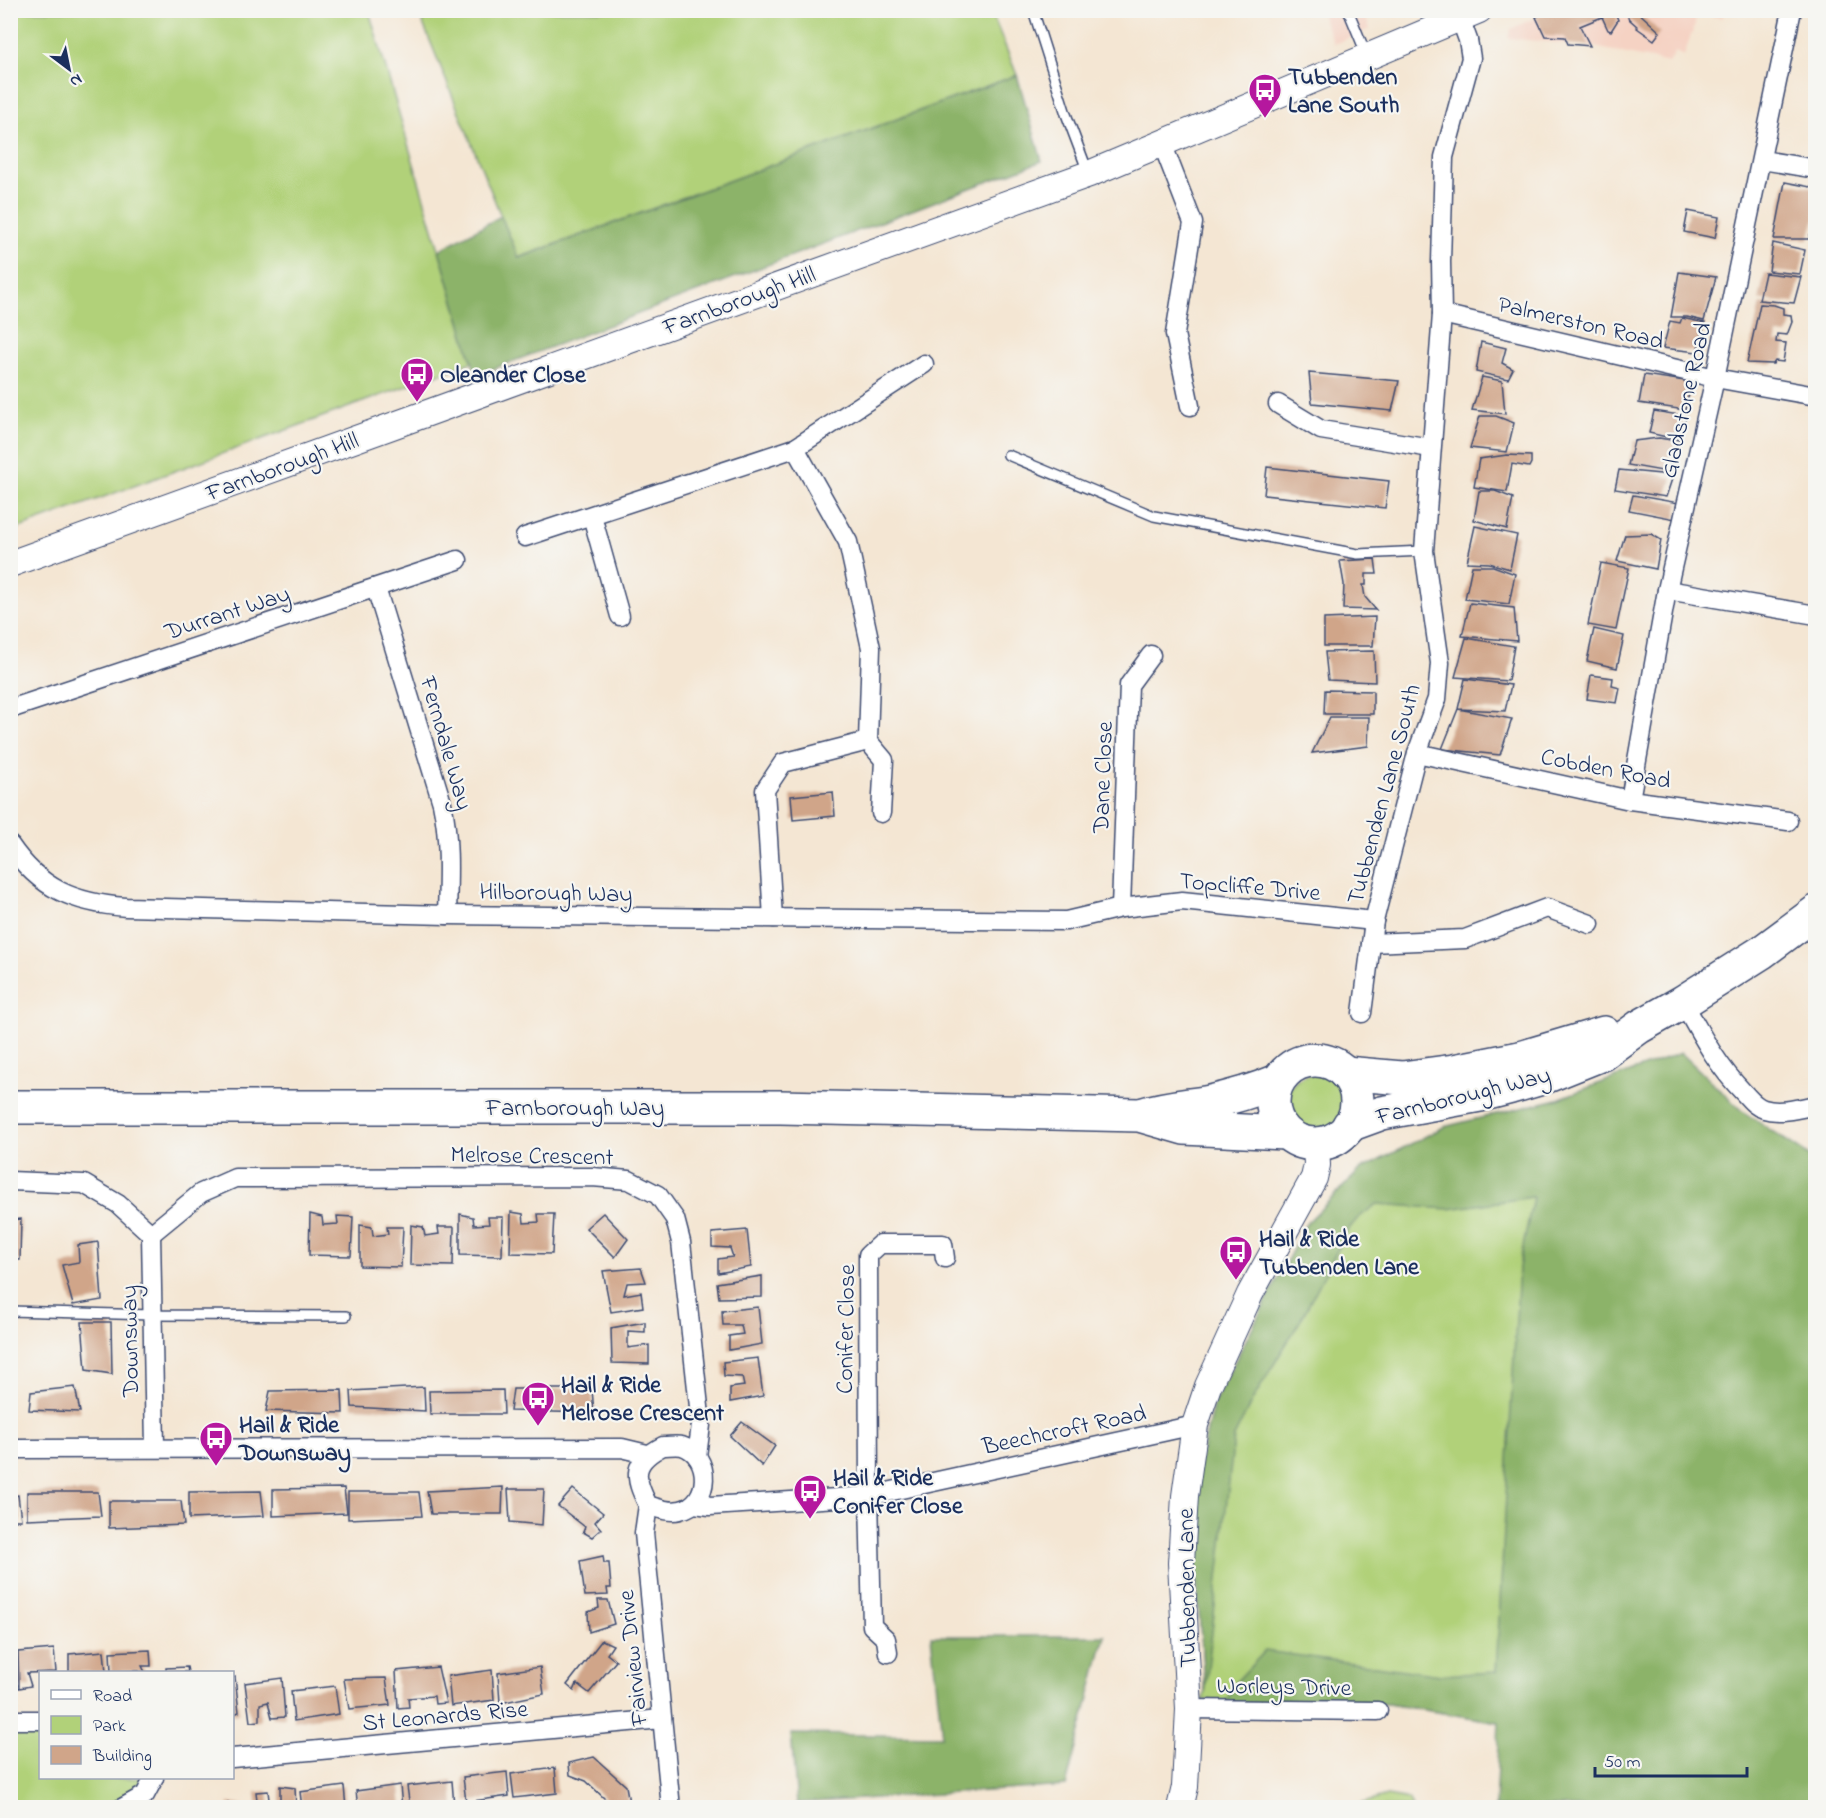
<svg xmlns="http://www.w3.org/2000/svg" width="1826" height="1818" font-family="'Indie Flower',sans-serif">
<rect width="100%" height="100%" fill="#f6f6f2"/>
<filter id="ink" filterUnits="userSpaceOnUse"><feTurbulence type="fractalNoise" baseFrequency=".0167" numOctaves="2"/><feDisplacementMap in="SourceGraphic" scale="12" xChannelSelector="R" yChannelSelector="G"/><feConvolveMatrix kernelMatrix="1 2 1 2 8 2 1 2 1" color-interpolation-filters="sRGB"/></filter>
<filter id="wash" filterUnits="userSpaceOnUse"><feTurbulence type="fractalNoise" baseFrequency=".008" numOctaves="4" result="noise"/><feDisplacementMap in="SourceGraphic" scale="24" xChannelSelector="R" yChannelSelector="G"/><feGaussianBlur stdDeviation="1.35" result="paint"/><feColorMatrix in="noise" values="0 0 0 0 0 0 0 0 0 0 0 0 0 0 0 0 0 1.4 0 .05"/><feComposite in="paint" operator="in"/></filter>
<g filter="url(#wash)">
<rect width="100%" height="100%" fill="#f4e6d3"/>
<!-- built -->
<g fill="#f5d2c3">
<polygon points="1320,11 1363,11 1370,29 1334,44"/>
<polygon points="1550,11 1724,11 1722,18 1697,13 1693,34 1691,34 1684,56 1675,52 1669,63 1590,46 1508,38 1511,29"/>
</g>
<!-- green -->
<g fill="#b1d179" stroke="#66806c" stroke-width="1.5">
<polygon points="11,11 369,11 472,362 11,531"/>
<polygon points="418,11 991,11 1017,75 518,258"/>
<polygon points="1681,1053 1742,1111 1815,1160 1815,1807 1499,1722 1388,1704 1202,1700 1205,1694 1191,1498 1214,1402 1306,1224 1360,1170 1444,1127 1558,1099"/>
<circle cx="1315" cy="1103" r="29"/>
<path d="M11 1730H40V1778H142C125 1817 47 1808 11 1807Z"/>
<polygon points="1387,1796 1409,1800 1412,1807 1350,1807"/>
</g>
<!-- forest -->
<g fill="#8cb369" stroke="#547164" stroke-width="1.5">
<polygon points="1017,75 1042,161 477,375 472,362 439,250 501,216 519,258"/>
<polygon points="1681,1053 1742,1111 1815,1160 1815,1807 1495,1807 1499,1722 1388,1704 1226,1703 1235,1683 1265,1651 1441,1675 1496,1672 1519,1267 1533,1197 1449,1209 1377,1204 1357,1219 1348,1230 1299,1323 1253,1399 1234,1437 1205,1694 1191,1498 1214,1402 1306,1224 1360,1170 1444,1127 1558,1099"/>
<polygon points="931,1636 1105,1636 1066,1786 797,1803 791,1734 942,1736"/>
</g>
<g id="blocks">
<!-- building -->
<g fill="#d0a589">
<polygon points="1550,10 1614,10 1618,20 1611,31 1608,30 1602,17 1580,26 1590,46 1568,44 1565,37 1545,36 1536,17"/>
<polygon points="1625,10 1636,10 1660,32 1654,40 1637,28 1638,27 1629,19"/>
<polygon points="1785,182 1816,188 1816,215 1809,239 1774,239"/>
<polygon points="1688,211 1719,217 1715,238 1684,232"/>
<polygon points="1773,243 1805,250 1800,274 1769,271"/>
<polygon points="1679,272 1716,277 1704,321 1687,317 1671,317"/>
<polygon points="1765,273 1801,277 1794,303 1759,300"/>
<polygon points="1760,304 1774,305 1783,308 1783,314 1791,315 1792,322 1787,335 1777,334 1776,342 1786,343 1783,362 1775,361 1773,364 1747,363"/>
<polygon points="1682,318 1705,323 1697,352 1663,348 1670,321 1680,323"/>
<polygon points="1481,342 1506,348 1502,363 1513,369 1508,379 1476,372"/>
<polygon points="1309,373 1399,381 1392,411 1312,403"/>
<polygon points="1644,375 1692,382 1685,410 1639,403"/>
<polygon points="1482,377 1502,381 1505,414 1472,410"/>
<polygon points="1654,411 1686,416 1680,440 1649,433"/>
<polygon points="1480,416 1496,416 1514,423 1507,452 1470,448"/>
<polygon points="1659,438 1671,440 1680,444 1673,473 1628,465 1634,441"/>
<polygon points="1507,455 1531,456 1531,463 1529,467 1512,464 1507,492 1474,487 1479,459"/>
<polygon points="1267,467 1389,481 1385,508 1264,495"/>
<polygon points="1619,470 1661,474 1672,479 1666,497 1615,489"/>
<polygon points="1479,491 1495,491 1513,498 1507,529 1474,520"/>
<polygon points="1633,495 1679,503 1675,519 1629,510"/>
<polygon points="1475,526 1517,535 1510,569 1489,563 1467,562"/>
<polygon points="1651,534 1661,540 1656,569 1617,561 1625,535"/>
<polygon points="1375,559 1377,574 1366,574 1366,585 1363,585 1365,597 1376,610 1343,609 1344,584 1340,561"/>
<polygon points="1601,563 1629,568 1616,630 1588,625"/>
<polygon points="1472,566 1493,566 1515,574 1509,604 1465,599"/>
<polygon points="1470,603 1514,608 1517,641 1462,636"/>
<polygon points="1375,617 1373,646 1324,646 1324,619"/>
<polygon points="1594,629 1624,636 1617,668 1587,661"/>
<polygon points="1466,638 1514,646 1508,681 1455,677"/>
<polygon points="1374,651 1375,682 1328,680 1325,652"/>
<polygon points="1591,675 1613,678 1612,686 1620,688 1617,703 1587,699"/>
<polygon points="1465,679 1511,685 1505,711 1458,709 1512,719 1500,755 1442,749 1458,709"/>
<polygon points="1325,690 1373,691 1373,714 1324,714"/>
<polygon points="1330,717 1369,717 1368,746 1312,753"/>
<polygon points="833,792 835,816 793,820 791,796"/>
<polygon points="511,1212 523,1214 524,1223 539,1222 538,1214 554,1214 552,1254 510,1253"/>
<polygon points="603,1213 628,1239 615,1257 586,1228"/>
<polygon points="310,1214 322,1217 323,1225 338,1224 337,1216 353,1217 351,1256 309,1255"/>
<polygon points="460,1214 473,1217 474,1225 489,1224 488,1217 503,1217 502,1256 460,1255"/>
<polygon points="21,1219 20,1260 10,1260 10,1220"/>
<polygon points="360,1225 372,1227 373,1236 388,1234 387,1227 403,1227 401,1267 360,1266"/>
<polygon points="411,1225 423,1227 425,1236 439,1234 438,1227 454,1227 453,1266 410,1265"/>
<polygon points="747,1230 751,1267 718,1273 718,1259 733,1257 730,1248 712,1247 712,1233"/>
<polygon points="98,1242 102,1300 73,1305 62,1265 79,1262 78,1245"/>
<polygon points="641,1268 646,1282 627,1283 624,1295 641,1292 643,1307 611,1312 603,1271"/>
<polygon points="762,1276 762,1297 719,1298 717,1283"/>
<polygon points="758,1307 762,1344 729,1350 729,1336 743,1334 741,1325 723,1325 722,1311"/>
<polygon points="82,1322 111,1322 112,1374 86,1370"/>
<polygon points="645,1322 645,1332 628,1331 628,1348 649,1345 649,1364 612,1363 611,1328"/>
<polygon points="758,1358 763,1396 730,1402 730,1388 744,1386 742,1377 724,1376 723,1362"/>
<polygon points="75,1387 80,1412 29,1410 31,1392"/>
<polygon points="424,1387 425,1411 352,1407 351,1391"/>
<polygon points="513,1389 592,1389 594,1413 510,1411"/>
<polygon points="342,1390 343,1413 266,1411 270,1391"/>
<polygon points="503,1390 504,1414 430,1414 429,1391"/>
<polygon points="742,1422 775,1446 762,1466 730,1436"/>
<polygon points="503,1487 502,1514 431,1514 427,1491"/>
<polygon points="344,1488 347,1513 273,1516 273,1489"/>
<polygon points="508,1489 544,1489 542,1525 510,1522"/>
<polygon points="573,1489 603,1513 595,1522 601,1529 592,1537 583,1532 585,1527 558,1506"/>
<polygon points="261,1491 264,1516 189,1519 189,1492"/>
<polygon points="27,1492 98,1492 101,1516 27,1519"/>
<polygon points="348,1492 419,1492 422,1516 348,1519"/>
<polygon points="18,1495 21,1520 10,1520 10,1496"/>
<polygon points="109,1501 181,1501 184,1525 109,1528"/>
<polygon points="603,1556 604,1563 609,1563 611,1588 607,1588 608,1595 585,1596 580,1561"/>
<polygon points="598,1600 608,1600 614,1624 589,1632 588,1612 599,1608"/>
<polygon points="602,1640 613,1645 607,1654 616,1661 589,1693 577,1684 574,1691 567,1685"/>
<polygon points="54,1649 56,1672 27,1673 31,1686 19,1688 18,1652"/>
<polygon points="150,1650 151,1666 142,1666 145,1672 138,1672 138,1671 111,1672 110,1652"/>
<polygon points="104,1651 106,1672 69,1672 69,1654"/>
<polygon points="187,1667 188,1672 166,1672 166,1668"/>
<polygon points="438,1667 446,1703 435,1704 434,1696 408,1698 409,1707 398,1708 396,1671"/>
<polygon points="540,1667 544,1694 500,1703 498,1673"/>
<polygon points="492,1670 494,1700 451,1706 448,1676"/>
<polygon points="235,1677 239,1712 232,1715 232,1678"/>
<polygon points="282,1678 285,1717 272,1718 268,1702 260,1704 260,1721 250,1722 245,1683"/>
<polygon points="386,1678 390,1705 349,1709 344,1679"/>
<polygon points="335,1686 339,1714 294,1721 291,1691"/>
<polygon points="594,1757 626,1786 630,1808 610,1808 606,1800 586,1781 570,1775 569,1763"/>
<polygon points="555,1768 557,1793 514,1798 511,1774"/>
<polygon points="507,1772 509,1796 466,1802 463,1777"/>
<polygon points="452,1781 454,1806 410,1808 407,1786"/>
<polygon points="400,1785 402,1808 358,1808 356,1791"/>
<polygon points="280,1786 295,1788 296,1808 275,1808 280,1806"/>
<polygon points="344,1786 346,1808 302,1808 300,1792"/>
<polygon points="268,1791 270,1808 258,1808 256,1792"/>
<polygon points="228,1803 245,1806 245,1808 228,1808"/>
</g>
</g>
</g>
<g filter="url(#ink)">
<use href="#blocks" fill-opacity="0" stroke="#3c4a70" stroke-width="1.5"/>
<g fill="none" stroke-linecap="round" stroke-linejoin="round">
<!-- lane casing -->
<g stroke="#3c4a70" stroke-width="12">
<g id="lane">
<polyline points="1033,10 1066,114 1088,172"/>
<polyline points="1348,10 1367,56"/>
<polyline points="1008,455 1154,516 1358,554 1424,551"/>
<polyline points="10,1311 152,1315 346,1316"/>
</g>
</g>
<!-- street casing -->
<g stroke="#3c4a70" stroke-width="21">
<g id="street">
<polyline points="1162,143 1193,223 1175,334 1190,406"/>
<polyline points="1762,160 1816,169"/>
<polyline points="1442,314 1715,378 1816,396"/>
<polyline points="1278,404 1321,430 1431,448"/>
<polyline points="592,516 620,616"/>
<polyline points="525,537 795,448 924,364"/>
<path d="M376 588 442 803C450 840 448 877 447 915"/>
<polyline points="1667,590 1816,615"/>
<polyline points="10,709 458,560"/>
<polyline points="868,741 884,760 881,813"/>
<polyline points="1417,753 1630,800 1788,821"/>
<polyline points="1630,800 1667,590 1715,378 1792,10"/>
<path d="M10 845C40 889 74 903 126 907L447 915 1066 921 1121 908 1182 901 1374 921"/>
<polyline points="1121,908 1129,685 1151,655"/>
<polyline points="773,918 765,790 783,763 868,741 871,648 848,542 795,448"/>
<polyline points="1371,943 1465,939 1547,908 1590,924"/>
<path d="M1683 1002C1702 1036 1716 1064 1743 1092 1750 1099 1754 1106 1764 1109 1779 1114 1801 1108 1816 1105"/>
<polyline points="1362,1013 1374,921 1417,753 1437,699 1440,663 1424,551 1442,314 1441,262 1444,157 1471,58 1468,40 1460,18"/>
<polyline points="10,1181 84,1184 118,1204 151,1234"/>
<polyline points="151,1234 201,1193 235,1178 592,1177 629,1180 658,1195 675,1219 681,1242 701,1425 697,1456"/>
<polyline points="151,1234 155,1447"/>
<path d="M663 1446C669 1446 677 1445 682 1446 712 1455 711 1504 680 1510 669 1513 658 1508 648 1505 633 1476 632 1462 663 1446Z"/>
<polyline points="10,1449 622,1448 647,1454"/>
<polyline points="694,1504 710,1506 869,1496 1195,1425"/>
<polyline points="648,1505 644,1533 671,1808"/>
<polyline points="888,1653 886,1639 872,1626 869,1496 868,1255 880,1244 943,1244 945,1258"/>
<polyline points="1189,1709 1378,1711"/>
<polyline points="10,1720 40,1720"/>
<polyline points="232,1758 662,1719"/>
<polyline points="122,1808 145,1795 154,1778"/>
</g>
</g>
<!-- secondary casing -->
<g stroke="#3c4a70" stroke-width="28">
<g id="secondary">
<polyline points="10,564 1089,174 1479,10"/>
<polyline points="1180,1808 1185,1787 1189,1709 1181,1563 1185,1496 1195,1425 1208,1386 1250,1294 1314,1178 1317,1165 1316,1144"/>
</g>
</g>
<!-- highway casing -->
<g stroke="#3c4a70" stroke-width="36">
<g id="highway">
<circle cx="1315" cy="1102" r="42"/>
<polyline points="1345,1073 1402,1078 1454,1071 1520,1058 1604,1033"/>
<polyline points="10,1107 780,1107 963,1111 1139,1115 1184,1128 1286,1133"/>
<path d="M1144 1114C1166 1107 1187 1106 1210 1102 1233 1097 1256 1090 1278 1081"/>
<polyline points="1349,1125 1382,1113 1480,1095 1511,1087 1542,1078 1602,1054 1639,1027 1683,1002 1762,952 1816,912"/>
</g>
</g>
<!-- lane -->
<use href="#lane" stroke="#fff" stroke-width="9"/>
<!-- street -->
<use href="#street" stroke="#fff" stroke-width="18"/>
<!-- secondary -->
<use href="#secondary" stroke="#fff" stroke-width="26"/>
<!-- highway -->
<use href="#highway" stroke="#fff" stroke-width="33"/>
</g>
</g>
<!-- icons -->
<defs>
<g id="bus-pin" transform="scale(1.725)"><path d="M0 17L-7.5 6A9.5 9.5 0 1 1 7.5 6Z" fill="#b5179e" stroke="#f6f6f2"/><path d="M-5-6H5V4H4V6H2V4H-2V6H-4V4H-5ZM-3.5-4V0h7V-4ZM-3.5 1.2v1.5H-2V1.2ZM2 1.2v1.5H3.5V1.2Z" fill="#fff"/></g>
</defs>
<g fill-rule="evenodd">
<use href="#bus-pin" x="1265" y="90"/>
<use href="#bus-pin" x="417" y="374"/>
<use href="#bus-pin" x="1236" y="1252"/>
<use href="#bus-pin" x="538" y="1398"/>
<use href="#bus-pin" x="216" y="1438"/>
<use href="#bus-pin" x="810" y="1491"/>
</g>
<g text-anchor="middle" stroke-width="4.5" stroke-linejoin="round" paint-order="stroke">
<!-- poi labels -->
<g font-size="24" font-weight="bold" fill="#1b2f5e" stroke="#f6f6f2" text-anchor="start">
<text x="1288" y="84">Tubbenden<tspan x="1288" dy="28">Lane South</tspan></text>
<text x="440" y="382">Oleander Close</text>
<text x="1259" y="1246">Hail &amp; Ride<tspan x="1259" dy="28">Tubbenden Lane</tspan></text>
<text x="561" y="1392">Hail &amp; Ride<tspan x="561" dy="28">Melrose Crescent</tspan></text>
<text x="239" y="1432">Hail &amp; Ride<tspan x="239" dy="28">Downsway</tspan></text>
<text x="833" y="1485">Hail &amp; Ride<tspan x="833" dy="28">Conifer Close</tspan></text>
</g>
<!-- street labels -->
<g font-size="24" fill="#1b2f5e" stroke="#f6f6f2">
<text transform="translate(739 300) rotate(-20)" y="8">Farnborough Hill</text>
<text transform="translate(1581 322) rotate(13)" y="8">Palmerston Road</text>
<text transform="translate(1685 400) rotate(-77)" y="8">Gladstone Road</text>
<text transform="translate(282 466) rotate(-20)" y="8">Farnborough Hill</text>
<text transform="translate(227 612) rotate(-18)" y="8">Durrant Way</text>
<text transform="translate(447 743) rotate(74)" y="8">Ferndale Way</text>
<text transform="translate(1606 768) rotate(11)" y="8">Cobden Road</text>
<text transform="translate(1102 777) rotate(-88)" y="8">Dane Close</text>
<text transform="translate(1383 794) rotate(-75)" y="8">Tubbenden Lane South</text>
<text transform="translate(1250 886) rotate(5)" y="8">Topcliffe Drive</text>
<text transform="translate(556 892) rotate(1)" y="8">Hilborough Way</text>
<text transform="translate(1463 1095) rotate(-14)" y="8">Farnborough Way</text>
<text x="575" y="1115">Farnborough Way</text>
<text transform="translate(532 1155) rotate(1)" y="8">Melrose Crescent</text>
<text transform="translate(845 1329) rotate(-89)" y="8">Conifer Close</text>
<text transform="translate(129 1341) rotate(-91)" y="8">Downsway</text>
<text transform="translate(1064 1429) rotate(-12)" y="8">Beechcroft Road</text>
<text transform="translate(1186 1588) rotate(-91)" y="8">Tubbenden Lane</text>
<text transform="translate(632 1658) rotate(-96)" y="8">Fairview Drive</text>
<text transform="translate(1284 1686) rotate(1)" y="8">Worleys Drive</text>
<text transform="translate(445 1715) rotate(-5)" y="8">St Leonards Rise</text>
</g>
</g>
<!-- margin -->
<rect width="1826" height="1818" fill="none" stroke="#f6f6f2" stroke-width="36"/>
<!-- legend -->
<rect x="39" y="1671" width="195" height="108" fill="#f6f6f2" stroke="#9ea6b7" stroke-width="1.5"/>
<rect x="51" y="1690" width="30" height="9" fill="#ffffff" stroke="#9ea6b7" stroke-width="1.5"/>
<text x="93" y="1701" font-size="18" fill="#1b2f5e">Road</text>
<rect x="51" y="1716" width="30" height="18" fill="#b1d179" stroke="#9ea6b7" stroke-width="1.5"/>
<text x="93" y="1731" font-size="18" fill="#1b2f5e">Park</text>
<rect x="51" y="1746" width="30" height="18" fill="#d0a589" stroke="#9ea6b7" stroke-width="1.5"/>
<text x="93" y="1761" font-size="18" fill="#1b2f5e">Building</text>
<!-- north arrow -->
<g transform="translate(69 69) rotate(148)" stroke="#f6f6f2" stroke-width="4.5" paint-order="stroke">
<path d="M0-4.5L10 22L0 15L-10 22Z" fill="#1b2f5e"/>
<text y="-9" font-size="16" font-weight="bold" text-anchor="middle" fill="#1b2f5e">N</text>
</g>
<!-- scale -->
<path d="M1595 1767v9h152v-9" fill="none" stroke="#1b2f5e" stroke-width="3"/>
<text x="1604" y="1767" font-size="18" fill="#1b2f5e" stroke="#f6f6f2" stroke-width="4.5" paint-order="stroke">50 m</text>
</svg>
